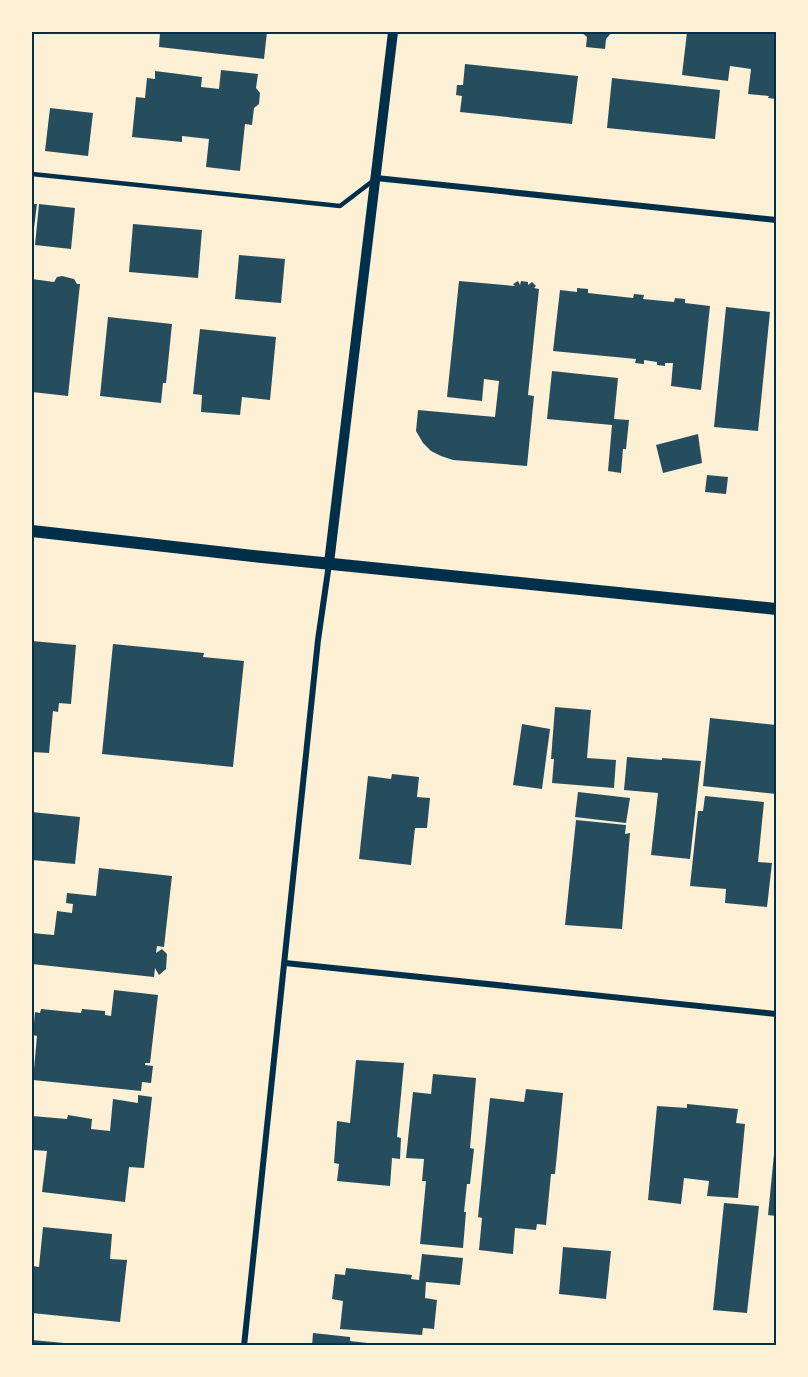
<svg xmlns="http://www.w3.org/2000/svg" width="808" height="1377" font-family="Poppins,sans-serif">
<rect width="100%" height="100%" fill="#fdf0d5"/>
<!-- building -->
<g fill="#264d5e">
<polygon points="160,32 267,32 264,59 159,47"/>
<polygon points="581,32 612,32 606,39 605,49 586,47 587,37"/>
<polygon points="687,32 776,32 776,99 768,98 769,96 748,94 751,69 730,66 728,81 682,75"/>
<polygon points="465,64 578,76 572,124 460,112 462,96 456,95 457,85 463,85"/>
<polygon points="221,70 258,74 256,88 260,93 259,104 254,108 252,125 245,124 240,171 206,167 209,139 182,136 182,142 132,137 136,97 145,98 147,78 155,79 155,71 202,77 201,87 219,89"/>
<polygon points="612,78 720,90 715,139 607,128"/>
<polygon points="50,108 93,113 88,156 45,151"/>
<polygon points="32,204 37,204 33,236 32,236"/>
<polygon points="39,204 75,208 71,249 35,245"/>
<polygon points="133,224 202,230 198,278 129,272"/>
<polygon points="239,255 285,259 281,303 235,299"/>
<polygon points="62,276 74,279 77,284 80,284 68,396 32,392 32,279 54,282 57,277"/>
<polygon points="459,281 515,286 513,284 518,281 520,285 521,281 528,282 528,285 532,282 536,286 534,288 539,289 528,395 534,396 527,466 453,460 441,456 431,451 423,443 416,431 418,410 495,417 499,381 484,379 482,401 447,397"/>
<polygon points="577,288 588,289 588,293 633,298 634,294 644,295 643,299 674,302 675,298 685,299 685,303 710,306 701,390 671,386 673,363 665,363 665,366 657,365 657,362 644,360 644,364 635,363 636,359 553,351 560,290 577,292"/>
<polygon points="726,307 770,312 758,431 714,427"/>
<polygon points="108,317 172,324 166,383 163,383 161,403 100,396"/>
<polygon points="200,329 276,337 270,400 242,397 240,415 201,412 202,395 193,394"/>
<polygon points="552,371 618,378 614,419 629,420 626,449 623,449 621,473 608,471 612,425 547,419"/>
<polygon points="698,434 702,463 663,473 656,445"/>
<polygon points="707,475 728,477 726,494 705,492"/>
<polygon points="32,641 76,645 71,704 59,703 58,712 53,711 49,753 32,752"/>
<polygon points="113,644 204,653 203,657 244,661 233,767 102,754"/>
<polygon points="555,707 591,710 587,758 616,760 614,788 552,783 554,759 551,759"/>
<polygon points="710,718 776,725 776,794 703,786"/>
<polygon points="522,724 550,729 542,789 513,785"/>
<polygon points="627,757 662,760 662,758 701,761 690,859 651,855 658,793 624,790"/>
<polygon points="392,774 419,777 417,797 430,798 427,828 415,828 411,865 359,859 368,776 391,779"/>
<polygon points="578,792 630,798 626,823 575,817"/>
<polygon points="705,796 764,802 758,862 772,863 767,907 725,903 726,889 690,886 698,811 703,811"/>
<polygon points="32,812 80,817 75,864 32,860"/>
<polygon points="576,820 626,825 625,834 630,833 622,929 565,925"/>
<polygon points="99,868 172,876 164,947 157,946 156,953 162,949 167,954 166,969 159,975 155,968 154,977 32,964 32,933 54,935 57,911 72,913 73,904 66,903 67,893 96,896"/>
<polygon points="114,990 158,995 150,1063 145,1063 145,1065 153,1066 151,1083 142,1082 141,1091 33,1080 37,1036 33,1035 35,1012 40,1013 41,1009 81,1013 82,1009 105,1011 105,1015 111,1016"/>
<polygon points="356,1060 404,1063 397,1137 401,1138 400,1159 392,1158 390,1186 337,1181 339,1164 334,1163 337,1121 350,1123"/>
<polygon points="433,1074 476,1078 470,1148 474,1149 470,1184 467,1184 464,1212 466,1212 463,1248 420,1244 426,1181 422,1181 424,1159 406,1158 413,1092 431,1094"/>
<polygon points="526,1089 563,1093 555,1174 551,1174 546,1225 537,1224 536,1230 515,1228 513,1254 479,1250 482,1218 478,1217 490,1098 524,1102"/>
<polygon points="138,1095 152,1097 144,1168 129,1167 125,1202 42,1192 47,1151 32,1150 32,1116 67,1119 68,1115 92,1119 91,1129 110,1131 113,1099 138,1103"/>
<polygon points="687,1104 738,1109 736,1123 745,1124 738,1198 707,1196 709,1181 684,1178 681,1204 648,1200 657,1106 687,1108"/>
<polygon points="775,1144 776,1144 776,1216 768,1215"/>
<polygon points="724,1203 759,1206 747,1313 713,1310"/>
<polygon points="43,1227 112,1234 110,1259 127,1260 120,1322 32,1313 32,1266 39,1267"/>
<polygon points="563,1247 611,1251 606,1299 559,1294"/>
<polygon points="422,1254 463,1258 460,1285 426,1282 425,1298 437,1300 434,1329 423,1328 422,1335 340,1329 343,1301 332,1299 335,1274 345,1275 346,1268 412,1275 411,1279 419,1280"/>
<polygon points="313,1333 350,1337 350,1341 376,1344 376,1346 312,1346"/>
<polygon points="32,1340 75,1344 75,1346 32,1346"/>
</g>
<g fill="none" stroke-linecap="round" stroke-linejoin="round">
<!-- service -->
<polyline stroke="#003049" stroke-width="4.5" points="32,174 340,206 374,180"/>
<!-- minor -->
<g stroke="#003049" stroke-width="6">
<polyline points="376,178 776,220"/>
<polyline points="285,963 776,1014"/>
<polyline points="244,1346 318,640 329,564"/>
</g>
<!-- tertiary -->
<polyline stroke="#003049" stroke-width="10" points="329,563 393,32"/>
<!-- secondary -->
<polyline stroke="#003049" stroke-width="12" points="32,531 253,556 776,609"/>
</g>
<!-- border -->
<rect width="808" height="1377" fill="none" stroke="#fdf0d5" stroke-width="66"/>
<rect x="33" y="33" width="742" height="1311" fill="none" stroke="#003049" stroke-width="2"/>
</svg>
